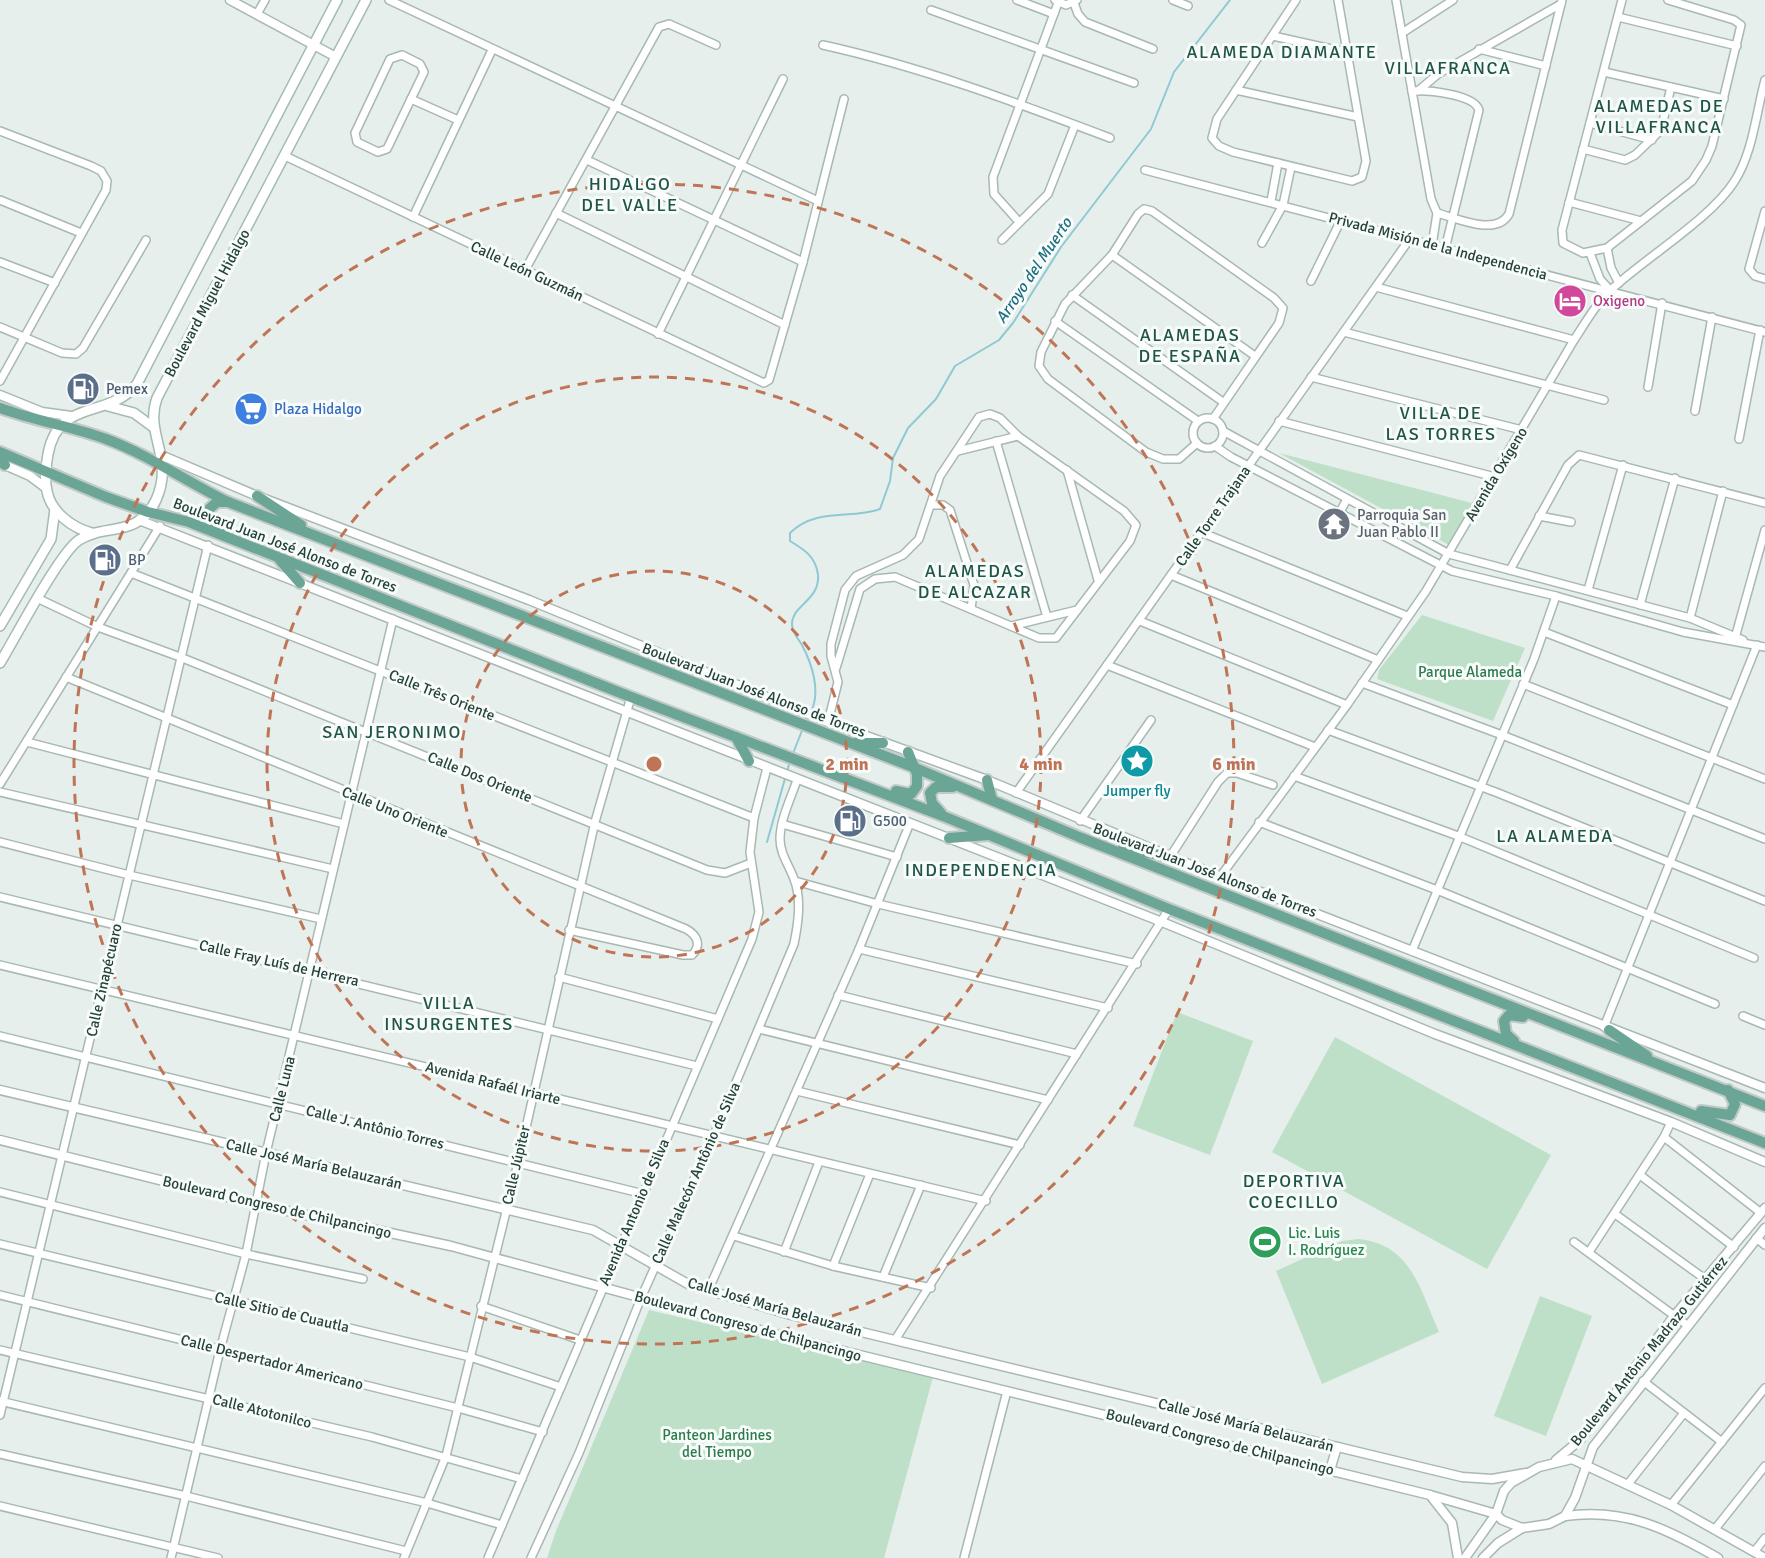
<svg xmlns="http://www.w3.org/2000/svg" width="1765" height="1558" font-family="Signika,sans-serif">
<rect width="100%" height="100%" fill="#e6efeb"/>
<!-- green -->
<g fill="#bfe0c8">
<polygon points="1279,453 1472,503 1449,545"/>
<polygon points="1422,615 1525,648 1493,721 1377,679 1379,670"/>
<polygon points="1177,1012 1253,1041 1210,1155 1133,1126"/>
<polygon points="1335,1037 1551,1155 1487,1269 1272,1152"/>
<path d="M1359 1239C1412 1245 1420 1290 1439 1332L1322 1384 1276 1271 1342 1241Z"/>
<polygon points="1540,1296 1592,1316 1546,1436 1494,1416"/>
<polygon points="649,1310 933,1377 884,1558 547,1558 556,1531"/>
</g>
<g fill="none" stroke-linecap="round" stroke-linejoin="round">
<!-- stream -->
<g stroke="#8ec9d4" stroke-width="2">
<path d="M811 712C821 691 812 664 802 645 799 640 792 632 792 625 791 605 820 601 818 575 816 557 805 550 790 541V533C816 507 850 520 880 509L890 481 893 458 908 428 936 399 955 366 999 340 1013 323 1061 247 1151 129 1174 72 1230 0"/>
<polyline points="792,756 803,728"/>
<polyline points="767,842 790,761"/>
</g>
<!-- minor casing -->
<g stroke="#a8b8b2" stroke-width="10">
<g id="minor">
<polyline points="389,0 818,201"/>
<polyline points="1017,0 1054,14"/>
<polyline points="1055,0 1066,5 1077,0"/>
<polyline points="1173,0 1188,6"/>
<polyline points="1296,0 1217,119 1212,138 1219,146 1233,152 1352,181 1362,177 1366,161 1338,0"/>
<polyline points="1396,0 1431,199 1437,213 1432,246"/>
<polyline points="1622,0 1562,230 1563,243 1583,253 1607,248 1692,181 1706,160 1712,146 1741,25 1734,20 1668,0"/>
<polyline points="1074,3 1078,14 1085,22 1153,49"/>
<polyline points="931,10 1134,83"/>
<polyline points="257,14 265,0"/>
<polyline points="1618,17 1737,46"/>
<polyline points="1402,33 1453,0"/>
<polyline points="1273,36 1345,52"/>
<path d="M823 45C922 67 1015 102 1110 138"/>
<polyline points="1479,49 1546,66"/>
<polygon points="402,55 420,64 424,72 387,149 378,152 357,142 355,133 390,59"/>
<polyline points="1604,72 1724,99"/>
<polyline points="1236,90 1358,117"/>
<path d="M1412 91C1427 90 1474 94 1479 110L1445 249"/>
<polyline points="1418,91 1438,74 1561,4"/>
<polyline points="411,99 458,120"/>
<polyline points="1590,123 1652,140"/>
<polyline points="0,131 91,166 101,171 107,181 106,190 0,381"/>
<polyline points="1583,149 1625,160 1635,155 1661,130 1671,87"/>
<polyline points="285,156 764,383 769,380 803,262 844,99"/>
<polyline points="587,160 803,262"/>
<polyline points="1145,170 1765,332"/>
<polyline points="0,200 81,233"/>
<polyline points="1271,201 1278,163"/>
<polyline points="1569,202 1641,221"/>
<polyline points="1765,211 1749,269 1755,276 1765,279"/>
<polyline points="556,213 785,325"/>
<path d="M1437 213C1457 218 1496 237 1509 214L1562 0"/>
<polyline points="413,217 492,50"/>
<polyline points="1019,222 994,194 993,177 1058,3"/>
<polyline points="1002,240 1048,194 1075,125"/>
<polyline points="1262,243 1283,205 1291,167"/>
<polyline points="1607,248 1611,268 1619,283"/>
<polyline points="1590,253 1600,279 1609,289"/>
<polyline points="1112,255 1255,356"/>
<polyline points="0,262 55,283"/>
<polyline points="525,270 659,27 669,24 716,45"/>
<polyline points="1311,281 1340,222"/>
<polyline points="1376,287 1574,340"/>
<polyline points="1072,295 1223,402"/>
<polyline points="1055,321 1198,421"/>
<polyline points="0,327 62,353 76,354 83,348 146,240"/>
<polyline points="1344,332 1604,400"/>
<polyline points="658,334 783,79"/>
<polyline points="1311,377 1522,430"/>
<polyline points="1648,387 1662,303"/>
<polyline points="1695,411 1712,317"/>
<circle cx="1208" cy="433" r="15"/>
<polyline points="1279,421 1495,477"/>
<polyline points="1223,431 1449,554 1690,618 1743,640"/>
<polyline points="1739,439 1760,330"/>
<polyline points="996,441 1047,617"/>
<polyline points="1197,443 1179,459 1163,459 1146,452 1048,379 1039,366 1041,352 1065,304 1112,255 1138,214 1144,209 1152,211 1274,298 1283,308 1279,323 1213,419"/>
<polyline points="1215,446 1231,457 1452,571 1556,596 1683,632 1765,647"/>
<polyline points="958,451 1018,436"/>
<polyline points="1067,470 1098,580"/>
<polyline points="932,505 943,505 950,510 974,585 971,609"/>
<polyline points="1339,514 1347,499"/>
<polyline points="1539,516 1571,522"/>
<polyline points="1203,533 1407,616"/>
<polyline points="1510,570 1568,465 1579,455 1765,503"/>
<polyline points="131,573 754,818"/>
<polyline points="1171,575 1378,660"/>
<polyline points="1588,590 1623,465"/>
<polyline points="39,599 98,627 180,657 707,870 725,873 751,863"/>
<polyline points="1640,605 1675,478"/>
<polyline points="1690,618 1723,491"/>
<polyline points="1140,621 1347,705"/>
<polyline points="1011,626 1077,610"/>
<polyline points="1544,632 1733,705"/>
<polyline points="1735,638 1765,530"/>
<polyline points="1107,665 1315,747"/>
<path d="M66 677 686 929C697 935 702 945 692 955H683L569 930"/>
<polyline points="1362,683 1502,735 1765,839"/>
<polyline points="1523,684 1765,779"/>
<polyline points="828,722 838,682 831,656 831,644 845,590 856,576 903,555 919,539 940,476 979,417 990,414 1000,418 1018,436 1124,511 1136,525 1130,541 1056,638 1039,638 895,577 875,579 860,589 836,668"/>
<polyline points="1328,730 1498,793 1765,901"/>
<polyline points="27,742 344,824"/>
<polyline points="1294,776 1458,836 1754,958"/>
<polyline points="0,784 160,526"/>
<polyline points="0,792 333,869"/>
<polyline points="1016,793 1409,240"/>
<polyline points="1080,821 1151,720"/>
<polyline points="1259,822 1437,890 1715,1004"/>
<polyline points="782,824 897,857"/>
<polyline points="0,842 129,875 321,919"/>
<polyline points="1170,857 1218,782 1227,773 1237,773 1273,785"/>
<path d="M1220 877 1347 705 1426 591 1574 340C1586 322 1597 302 1613 288 1647 257 1711 218 1734 182 1753 153 1756 113 1765 80"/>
<polyline points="795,881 878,904 1137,964"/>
<polyline points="0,897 697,1066"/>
<polyline points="859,949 1108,1008"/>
<polyline points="1412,951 1534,659 1556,596"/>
<polyline points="0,965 986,1201"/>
<polyline points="559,977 718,1019"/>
<polyline points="838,995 1077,1054"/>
<polyline points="1743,1016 1765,1025"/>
<polyline points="1604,1027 1757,645"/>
<polyline points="759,1029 1048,1100"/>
<polyline points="0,1036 644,1194"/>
<polyline points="797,1091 1020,1145"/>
<polyline points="1664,1137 1761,1213"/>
<polyline points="1640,1175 1734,1247"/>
<polyline points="0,1192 246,1254 363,1279"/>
<polyline points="1615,1214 1705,1279"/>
<polyline points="734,1236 833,1266 931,1288"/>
<polyline points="1756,1238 1765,1245"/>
<polyline points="1574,1242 1687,1325"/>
<polyline points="0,1244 470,1357 561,1387"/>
<polyline points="784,1252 819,1162"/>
<polyline points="1589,1252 1664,1137 1671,1122"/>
<polyline points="833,1266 870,1174"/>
<polyline points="883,1277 921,1185"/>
<polyline points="708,1291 859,949 910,823"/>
<polyline points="0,1295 458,1408 543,1432"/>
<polyline points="481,1306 580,1340"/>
<polyline points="895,1340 1169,909"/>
<polyline points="0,1350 372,1437 522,1479"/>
<polyline points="1643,1381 1722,1442"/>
<polyline points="0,1401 427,1503 502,1525"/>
<polyline points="0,1415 208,545"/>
<polyline points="0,1454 186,1496 406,1551"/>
<polyline points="1628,1484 1684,1413"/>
<polyline points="1671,1505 1765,1388"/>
<polyline points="0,1506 218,1558"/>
<polyline points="1715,1529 1765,1466"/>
<polyline points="1754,1552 1765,1538"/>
<polyline points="171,1558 220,1350 246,1254 266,1153 393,619"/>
<polyline points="404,1558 446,1456 518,1163 595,822 631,697"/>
<polyline points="488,1558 752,939 759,912 750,852 754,818 767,768"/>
<path d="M531 1558 579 1453 641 1298 713 1137 794 944C798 924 802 899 794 879 789 865 780 854 780 839 780 820 791 798 797 780"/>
<polyline points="964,1558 1007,1391"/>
</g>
</g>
<!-- tertiary casing -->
<g stroke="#a8b8b2" stroke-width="11">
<g id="tertiary">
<polyline points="230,0 336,57"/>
<polyline points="0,395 42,412 71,416"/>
<polyline points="163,456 257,496 529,600 828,722 987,780 1191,865 1765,1088"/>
<polyline points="0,463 30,476 46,488"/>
<polyline points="139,520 1162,922 1435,1034 1671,1122 1765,1162"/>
<polyline points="0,1090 593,1230 688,1284 791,1315 1462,1477 1492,1479 1526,1473"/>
<polyline points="0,1140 255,1204 451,1246 782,1336 1430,1495 1496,1514 1502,1520 1522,1528 1549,1524 1565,1516 1575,1498 1593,1447 1765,1228"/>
<polyline points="1556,1460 1580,1440 1675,1315 1765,1208"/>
<polyline points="1330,1470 1337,1447"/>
<polyline points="1430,1495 1452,1523 1458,1558"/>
<path d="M1565 1516C1625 1508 1666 1528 1718 1558"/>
<polyline points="1465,1558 1496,1514 1504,1491 1511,1483 1539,1467 1572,1459 1671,1505 1765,1558"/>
<polyline points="1483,1558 1498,1543 1522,1528"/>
</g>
</g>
<!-- secondary casing -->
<g stroke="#a4bbb3" stroke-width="12">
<g id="secondary">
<polyline points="108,406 134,413 153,427"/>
<path d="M92 533C72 528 51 512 47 491 44 478 46 467 48 454 59 397 108 420 137 384L337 0"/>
<polyline points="0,626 51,539 55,509"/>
<path d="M0 663C14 640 60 552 79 540 105 523 137 539 156 500 175 458 144 434 157 398L366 0"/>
</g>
</g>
<!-- primary casing -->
<g stroke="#c2cac8" stroke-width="14">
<g id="primary">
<path d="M0 408C35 421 71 426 106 439 149 455 187 482 228 502L913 767 1079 837 1765 1106"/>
<polyline points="0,452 106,497 148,512 189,522 631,697 943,816 1169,909 1765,1143"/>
<polyline points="0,461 5,465"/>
<polyline points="257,496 301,525"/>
<polyline points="225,533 210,519 207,511 217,502 228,502"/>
<polyline points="280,560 300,583"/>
<polyline points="736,737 749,761"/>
<polyline points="856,743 883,743"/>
<polyline points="987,780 992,800"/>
<polyline points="896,791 911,794 917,786 917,774 908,752"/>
<polyline points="941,813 932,803 930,793 936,787 953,787"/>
<polyline points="949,838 988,835"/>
<polyline points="1123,848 1170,857"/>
<polyline points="1609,1030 1647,1056"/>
<polyline points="1514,1041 1506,1034 1504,1021 1509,1015 1523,1017"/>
<polyline points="1701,1111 1730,1115 1735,1104 1728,1090"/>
</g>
</g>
<!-- minor -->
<use href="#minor" stroke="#fff" stroke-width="7"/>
<!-- tertiary -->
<use href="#tertiary" stroke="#fff" stroke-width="8"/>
<!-- secondary -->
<use href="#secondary" stroke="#fff" stroke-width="9"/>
<!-- primary -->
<use href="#primary" stroke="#6aa596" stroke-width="10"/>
</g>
<!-- distance rings -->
<g fill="none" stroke="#c07456" stroke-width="3" stroke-dasharray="10 8">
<circle cx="654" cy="764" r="193"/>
<circle cx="654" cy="764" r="387"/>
<circle cx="654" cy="764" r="580"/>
</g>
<!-- icons -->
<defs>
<g id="hotel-disc" transform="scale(1.725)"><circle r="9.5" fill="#d1479c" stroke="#f7fbf9"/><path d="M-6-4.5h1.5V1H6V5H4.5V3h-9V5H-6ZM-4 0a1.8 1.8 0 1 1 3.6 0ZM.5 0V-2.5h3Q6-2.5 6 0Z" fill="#fff"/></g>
<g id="fuel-disc" transform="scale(1.725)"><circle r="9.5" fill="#5c6f8a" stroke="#f7fbf9"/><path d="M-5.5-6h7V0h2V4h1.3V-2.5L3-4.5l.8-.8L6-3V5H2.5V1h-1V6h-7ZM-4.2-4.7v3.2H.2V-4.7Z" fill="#fff"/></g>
<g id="supermarket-disc" transform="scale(1.725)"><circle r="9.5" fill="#3f7fe0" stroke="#f7fbf9"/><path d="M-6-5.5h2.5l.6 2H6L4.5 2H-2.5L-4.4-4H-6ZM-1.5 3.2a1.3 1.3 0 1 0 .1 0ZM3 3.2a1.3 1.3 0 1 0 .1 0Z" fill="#fff"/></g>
<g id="temple-disc" transform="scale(1.725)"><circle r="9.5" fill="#6b7280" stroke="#f7fbf9"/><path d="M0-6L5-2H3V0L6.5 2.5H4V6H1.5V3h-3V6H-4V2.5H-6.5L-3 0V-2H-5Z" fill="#fff"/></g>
<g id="sight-disc" transform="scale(1.725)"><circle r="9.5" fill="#0f9aa8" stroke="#f7fbf9"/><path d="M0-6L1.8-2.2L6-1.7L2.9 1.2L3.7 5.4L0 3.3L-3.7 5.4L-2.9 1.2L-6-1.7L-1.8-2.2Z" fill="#fff"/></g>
<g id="stadium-disc" transform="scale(1.725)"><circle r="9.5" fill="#2e9e5b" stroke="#f7fbf9"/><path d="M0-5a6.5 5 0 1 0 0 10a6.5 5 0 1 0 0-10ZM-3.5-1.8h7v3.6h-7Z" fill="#fff"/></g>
</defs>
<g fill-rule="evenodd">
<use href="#hotel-disc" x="1570" y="301"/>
<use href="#fuel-disc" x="83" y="389"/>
<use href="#supermarket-disc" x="251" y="409"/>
<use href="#temple-disc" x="1334" y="524"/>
<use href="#fuel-disc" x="105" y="560"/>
<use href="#sight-disc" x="1137" y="761"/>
<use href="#fuel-disc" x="850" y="821"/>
<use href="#stadium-disc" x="1265" y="1242"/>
</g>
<g text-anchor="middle" stroke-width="6" stroke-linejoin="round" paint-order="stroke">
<!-- street labels -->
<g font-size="15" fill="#24423a" stroke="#f7fbf9">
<text transform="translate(1438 246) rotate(15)" y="5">Privada Misión de la Independencia</text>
<text transform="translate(527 271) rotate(25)" y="5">Calle León Guzmán</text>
<text transform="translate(207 303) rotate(-62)" y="5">Boulevard Miguel Hidalgo</text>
<text transform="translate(1496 474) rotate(-59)" y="5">Avenida Oxígeno</text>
<text transform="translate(1213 516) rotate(-55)" y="5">Calle Torre Trajana</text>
<text transform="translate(285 545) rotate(21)" y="5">Boulevard Juan José Alonso de Torres</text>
<text transform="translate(754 690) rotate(21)" y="5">Boulevard Juan José Alonso de Torres</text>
<text transform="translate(442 695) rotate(22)" y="5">Calle Três Oriente</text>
<text transform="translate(480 777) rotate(22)" y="5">Calle Dos Oriente</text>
<text transform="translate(395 812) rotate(22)" y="5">Calle Uno Oriente</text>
<text transform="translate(1205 870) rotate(21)" y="5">Boulevard Juan José Alonso de Torres</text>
<text transform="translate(279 963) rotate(13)" y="5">Calle Fray Luís de Herrera</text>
<text transform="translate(104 980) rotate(-77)" y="5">Calle Zinapécuaro</text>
<text transform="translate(493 1083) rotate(14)" y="5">Avenida Rafaél Iriarte</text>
<text transform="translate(282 1089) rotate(-76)" y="5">Calle Luna</text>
<text transform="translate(375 1127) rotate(14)" y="5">Calle J. Antônio Torres</text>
<text transform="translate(314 1164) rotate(13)" y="5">Calle José María Belauzarán</text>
<text transform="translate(516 1165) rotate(-77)" y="5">Calle Júpiter</text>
<text transform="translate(696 1173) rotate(-66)" y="5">Calle Malecón Antônio de Silva</text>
<text transform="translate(277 1207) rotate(13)" y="5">Boulevard Congreso de Chilpancingo</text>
<text transform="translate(634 1212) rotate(-67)" y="5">Avenida Antonio de Silva</text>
<text transform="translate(775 1307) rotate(16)" y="5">Calle José María Belauzarán</text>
<text transform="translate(282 1312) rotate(13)" y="5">Calle Sitio de Cuautla</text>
<text transform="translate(748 1326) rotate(15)" y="5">Boulevard Congreso de Chilpancingo</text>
<text transform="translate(1649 1351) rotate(-51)" y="5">Boulevard Antônio Madrazo Gutiérrez</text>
<text transform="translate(272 1362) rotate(14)" y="5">Calle Despertador Americano</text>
<text transform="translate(262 1411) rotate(14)" y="5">Calle Atotonilco</text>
<text transform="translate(1246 1425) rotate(14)" y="5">Calle José María Belauzarán</text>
<text transform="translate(1220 1442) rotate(14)" y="5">Boulevard Congreso de Chilpancingo</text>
</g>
<!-- hotel labels -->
<g font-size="15" fill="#b23c85" stroke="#f7fbf9" text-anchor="start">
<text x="1593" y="306">Oxigeno</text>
</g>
<!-- service labels -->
<g font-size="15" fill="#4e5e75" stroke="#f7fbf9" text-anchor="start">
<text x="106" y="394">Pemex</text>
<text x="128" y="565">BP</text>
<text x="873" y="826">G500</text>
</g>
<!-- shop labels -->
<g font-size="15" fill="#366cbe" stroke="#f7fbf9" text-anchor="start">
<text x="274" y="414">Plaza Hidalgo</text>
</g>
<!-- worship labels -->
<g font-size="15" fill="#5b616d" stroke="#f7fbf9" text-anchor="start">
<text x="1357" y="520">Parroquia San<tspan x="1357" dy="17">Juan Pablo II</tspan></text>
</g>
<!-- park labels -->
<g font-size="15" fill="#2d7a4b" stroke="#f7fbf9">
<text x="1470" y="677">Parque Alameda</text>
<text x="717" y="1440">Panteon Jardines<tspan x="717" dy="17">del Tiempo</tspan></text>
</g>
<!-- culture labels -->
<g font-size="15" fill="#0d838f" stroke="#f7fbf9">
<text x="1137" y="796">Jumper fly</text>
</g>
<!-- leisure labels -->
<g font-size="15" fill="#27864d" stroke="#f7fbf9" text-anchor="start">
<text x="1288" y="1238">Lic. Luis<tspan x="1288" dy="17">I. Rodríguez</tspan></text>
</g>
<!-- water labels -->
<g font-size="16" font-style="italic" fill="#1c6f80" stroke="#f7fbf9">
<text transform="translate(1033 270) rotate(-56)" y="6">Arroyo del Muerto</text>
</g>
<!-- quarter labels -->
<g font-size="18" letter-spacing="1.5" fill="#1f5548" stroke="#f7fbf9">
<text x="1282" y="58">ALAMEDA DIAMANTE</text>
<text x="1448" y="74">VILLAFRANCA</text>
<text x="1659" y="112">ALAMEDAS DE<tspan x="1659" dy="21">VILLAFRANCA</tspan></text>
<text x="630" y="190">HIDALGO<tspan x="630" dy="21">DEL VALLE</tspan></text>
<text x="1190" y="341">ALAMEDAS<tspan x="1190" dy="21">DE ESPAÑA</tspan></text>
<text x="1441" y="419">VILLA DE<tspan x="1441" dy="21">LAS TORRES</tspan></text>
<text x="975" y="577">ALAMEDAS<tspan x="975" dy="21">DE ALCAZAR</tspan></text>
<text x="392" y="738">SAN JERONIMO</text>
<text x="1555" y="842">LA ALAMEDA</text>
<text x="981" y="876">INDEPENDENCIA</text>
<text x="449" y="1009">VILLA<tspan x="449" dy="21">INSURGENTES</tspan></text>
<text x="1294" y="1187">DEPORTIVA<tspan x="1294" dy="21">COECILLO</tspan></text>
</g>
</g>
<circle cx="654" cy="764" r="9" fill="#c07456" stroke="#f7fbf9" stroke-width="3"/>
<g font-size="18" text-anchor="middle" font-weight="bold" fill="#c07456" stroke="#f7fbf9" stroke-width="6" stroke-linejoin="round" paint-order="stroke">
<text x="847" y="770">2 min</text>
<text x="1041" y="770">4 min</text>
<text x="1234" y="770">6 min</text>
</g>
</svg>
